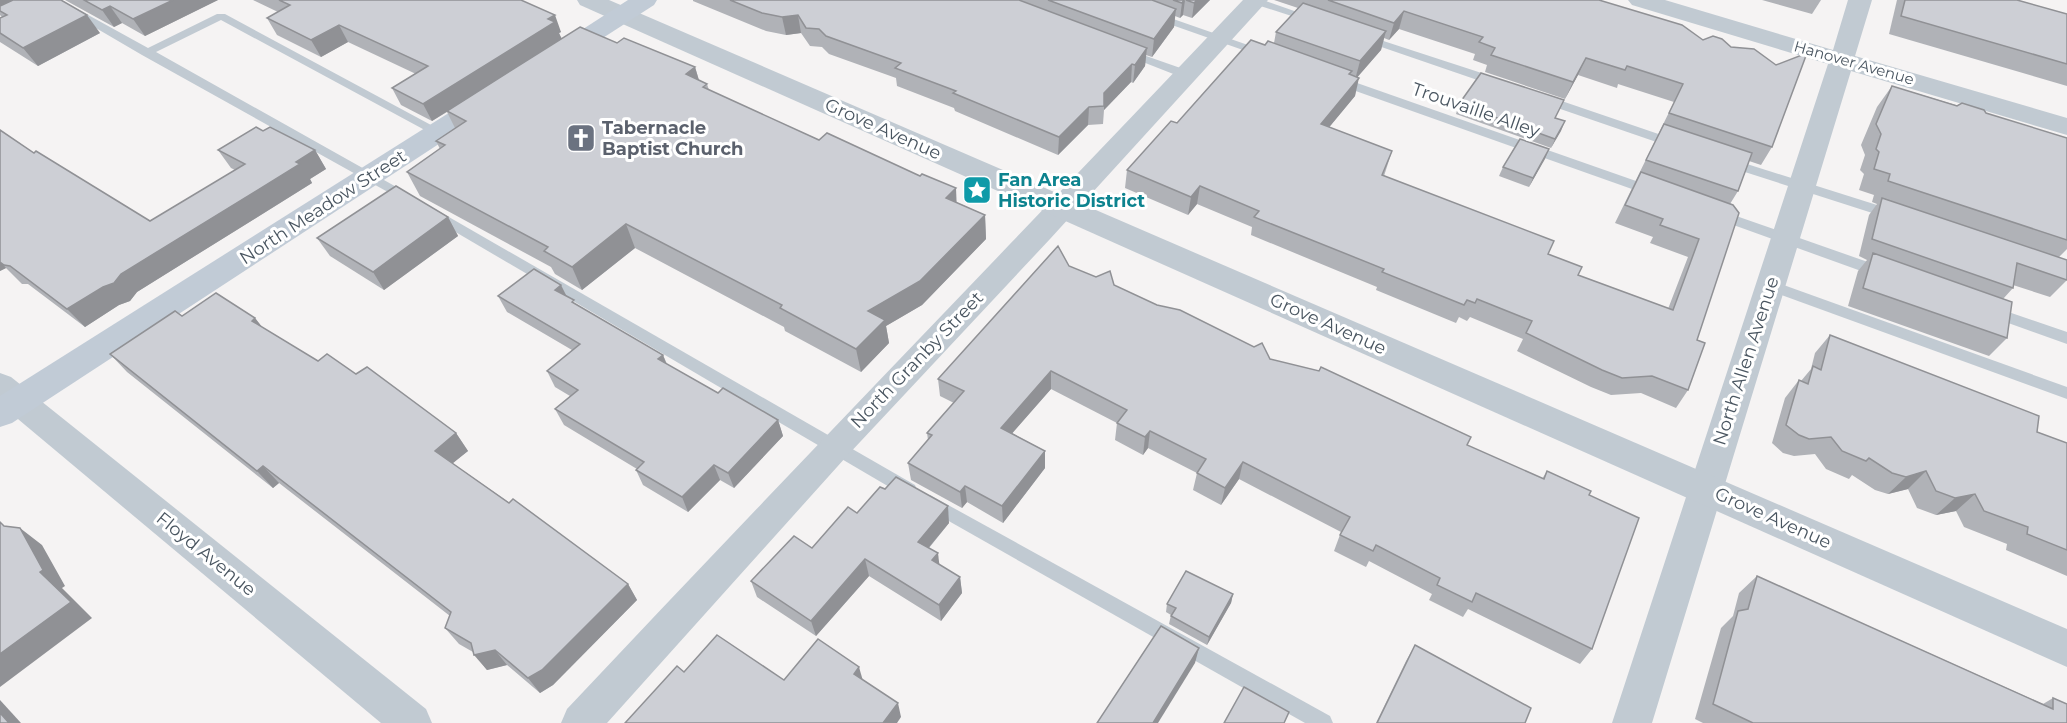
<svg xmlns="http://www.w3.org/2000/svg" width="2067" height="723" font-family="Montserrat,sans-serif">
<rect width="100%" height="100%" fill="#f5f3f3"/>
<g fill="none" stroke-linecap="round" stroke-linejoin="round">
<!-- service -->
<g fill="#c1cad2" fill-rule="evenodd">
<polygon points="48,0 61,0 148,48 217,14 225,14 444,132 438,136 434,135 221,20 156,52 416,198 414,201 404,201 142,55"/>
<polygon points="1250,0 1263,0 1317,19 1311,22 1307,21 1251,3"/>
<polygon points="1156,13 1268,52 1270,54 1268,56 1260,56 1152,18 1152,14"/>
<polygon points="1365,35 1500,79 1502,82 1500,85 1492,85 1361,40 1359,38"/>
<polygon points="1129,50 1189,71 1191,74 1189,77 1181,77 1125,55 1125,51"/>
<polygon points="1340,77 1656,188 1658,191 1651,195 1646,194 1336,84 1334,81"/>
<polygon points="1544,95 1679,141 1681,144 1675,148 1671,147 1540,102 1538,99"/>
<polygon points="1728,158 1896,211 1898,214 1891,219 1723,165 1722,162"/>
<polygon points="435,209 915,485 917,490 915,495 909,497 903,495 430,217 428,214"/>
<polygon points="1719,210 1885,268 1887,272 1880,277 1875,276 1714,218 1712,215"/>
<polygon points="1770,280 2067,387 2067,399 1765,289 1763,285"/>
<polygon points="1991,306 2067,332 2067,344 1986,315 1984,311 1986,307"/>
<polygon points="930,495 1330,716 1333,723 1305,723 924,507 922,502 924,497"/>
</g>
<!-- minor -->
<g fill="#c1cad2" fill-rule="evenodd">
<path d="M1243 0H1268L1050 239 846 457 607 723H561L567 709C791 471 1018 237 1243 0Z"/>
<polygon points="1628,0 1665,0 1833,50 1848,0 1872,0 1855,56 2067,118 2067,135 1851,71 1652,723 1612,723 1828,64 1632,5"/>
<polygon points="0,373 11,377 426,709 432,723 381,723 0,404"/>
</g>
<!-- tertiary -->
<polygon fill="#c1cad2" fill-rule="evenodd" points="577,0 609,0 2067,629 2067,667 580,5"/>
<!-- secondary -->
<g fill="#c1cbd6" fill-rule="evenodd">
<polygon points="628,0 657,0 654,5 564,63 555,66 546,63 542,58 546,53"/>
<polygon points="491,90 500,92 504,98 500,104 12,423 0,427 0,396 482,92"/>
</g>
</g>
<!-- wall -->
<g fill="#b0b2b7" fill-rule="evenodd">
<polygon points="0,0 100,33 38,66 0,42 0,18 2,17 0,15"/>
<polygon points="65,0 218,0 145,36 122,23 114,27"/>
<polygon points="253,0 521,0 561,32 559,33 561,39 617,43 695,67 699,80 707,84 709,90 985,215 986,239 922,305 886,326 889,343 861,372 785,331 784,327 635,248 582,290 555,274 551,267 420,196 407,172 440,149 436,141 455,128 447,112 432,121 401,105 392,88 416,74 348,42 321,57 277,35 267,18 278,12"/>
<polygon points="693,0 1210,0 1192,18 1183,15 1180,18 1175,16 1174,27 1152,57 1146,55 1145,66 1133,83 1131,82 1104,110 1103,124 1088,125 1058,155 955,111 954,108 897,86 896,78 829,54 822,47 810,46 801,33 786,35 766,31 693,1"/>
<path d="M1274 0H1599L1772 147 1761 165 1749 161 1738 191 1730 204 1697 340 1688 390 1676 408 1641 393 1611 395 1591 387 1517 351 1523 339 1470 317 1467 321 1459 317 1456 323 1376 290 1377 287 1251 235 1252 227 1197 204 1188 215 1125 188 1127 170 1177 123 1265 45 1274 43 1276 32 1298 8ZM1399 29 1475 54 1473 60 1487 65 1485 72 1565 99 1578 75 1617 88 1618 84 1674 102 1615 223 1653 237 1650 243 1688 257 1668 309 1578 275 1548 254 1384 176 1392 151 1329 127 1355 96 1357 77 1381 50 1384 38 1389 40Z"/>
<polygon points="1762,0 1821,0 1812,14"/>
<polygon points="1897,0 2017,0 2067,14 2067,86 1889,34"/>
<polygon points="1892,86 2067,138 2067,249 2059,257 2067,280 2050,297 2013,285 2013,288 2003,299 2007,338 1989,356 1848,306 1858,271 1867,260 1859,256 1869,215 1877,204 1872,202 1874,195 1859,190 1864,174 1860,170 1865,155 1861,145 1877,107"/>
<polygon points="1564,100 1555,118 1565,121 1551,148 1456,114 1459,104"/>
<polygon points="0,130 34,153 150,221 235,170 231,168 218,150 263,131 315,150 326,169 310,179 312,183 137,292 130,301 119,305 85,327 28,284 22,284 6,268 0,271"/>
<polygon points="1549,149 1529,187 1499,176 1503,167"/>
<polygon points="448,217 458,236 384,290 330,256 317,238"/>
<polygon points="1069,266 1114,285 1270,359 1542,479 1547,471 1589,495 1592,649 1580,664 1468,609 1463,617 1429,600 1432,594 1369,561 1366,567 1334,551 1341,532 1239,479 1221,505 1193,490 1197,473 1148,448 1143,455 1115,440 1117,423 1051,389 1012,433 1045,451 1045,468 1003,523 967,502 962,508 911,480 908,463 928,440 927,433 954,403 940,396 938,379"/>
<polygon points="498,296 567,296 576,305 663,355 667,364 718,393 778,420 783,436 734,488 720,480 688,512 643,485 636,470 637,469 564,425 555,409 570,396 555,387 547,371 572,350 507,312"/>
<polygon points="182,316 255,318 262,327 318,361 356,374 456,433 468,451 452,463 628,584 637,600 553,685 540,693 507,665 487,670 473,652 459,644 445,628 450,616 279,483 273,488 127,372 110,354"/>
<polygon points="1830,335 2037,432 2067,443 2067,576 2006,550 2007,544 1964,527 1956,511 1936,515 1917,508 1908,489 1888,494 1875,490 1852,475 1849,479 1826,469 1815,454 1794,456 1783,453 1772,443 1785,398 1799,380 1801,381 1811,369 1815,353"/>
<polygon points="857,513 949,523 929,548 939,565 960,577 962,593 941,621 869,576 816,636 757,597 751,581 812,548"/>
<polygon points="1757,576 2043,704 2053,698 2067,723 1703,723 1695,719 1721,628 1733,616 1739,593"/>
<polygon points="1233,594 1231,603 1207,645 1169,624 1171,615 1166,612 1167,604"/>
<polygon points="1415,645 1525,723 1376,723 1406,661"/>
</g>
<!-- shaded-wall -->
<g fill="#909195">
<polygon points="0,0 21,0 0,10"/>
<polygon points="173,0 218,0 145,36 133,19"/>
<polygon points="1185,0 1183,15 1180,18 1182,3"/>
<polygon points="1197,0 1210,0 1192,18 1194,3"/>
<polygon points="110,6 122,23 114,27 102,10"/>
<polygon points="1176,9 1174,27 1152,57 1154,39"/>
<polygon points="1404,11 1399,29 1389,40 1394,23"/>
<polygon points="87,15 100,33 38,66 23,48"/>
<polygon points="555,15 561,32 559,33 562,39 432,121 423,104"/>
<polygon points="798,15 801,33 786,35 782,17"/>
<polygon points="339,25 348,42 321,57 311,40"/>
<polygon points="1386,31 1381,50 1355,80 1360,61"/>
<polygon points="1147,48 1145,66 1133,83 1135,65"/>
<polygon points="1586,58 1578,75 1565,99 1573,82"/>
<polygon points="1132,64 1131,82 1104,110 1104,93"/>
<polygon points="695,67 702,91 686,74"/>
<polygon points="1359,78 1355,96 1317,142 1321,124"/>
<polygon points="1089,107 1088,125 1058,155 1059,137"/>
<polygon points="1565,121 1561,131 1551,148 1555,139"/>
<polygon points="1549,149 1545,159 1529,187 1533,178"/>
<polygon points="315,150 326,169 310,179 312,183 137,292 130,301 119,305 85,327 67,309"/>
<polygon points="1200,186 1197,204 1188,215 1191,197"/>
<polygon points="956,188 957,212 946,198"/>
<polygon points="985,215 986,239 922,305 886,326 889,343 861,372 856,349 868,311"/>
<polygon points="448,217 458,236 384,290 373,272"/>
<polygon points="626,224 635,248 582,290 572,267"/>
<polygon points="0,261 6,268 0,271"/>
<polygon points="561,285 569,301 555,290"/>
<polygon points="255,318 269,336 252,321"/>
<polygon points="663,355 669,371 658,359"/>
<polygon points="1051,371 1051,389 1002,445 1001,428"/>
<polygon points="778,420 783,436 734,488 728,473"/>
<polygon points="1150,431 1148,448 1143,455 1145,437"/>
<polygon points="456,433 468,451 447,468 435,451"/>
<polygon points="1045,451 1045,468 1003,523 1002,506"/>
<polygon points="1243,462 1239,479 1221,505 1225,488"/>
<polygon points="714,465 720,480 688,512 682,497"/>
<polygon points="263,466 279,483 273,488 257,471"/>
<polygon points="1926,471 1908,489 1888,494 1906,477"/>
<polygon points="965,486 967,502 962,508 960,492"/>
<polygon points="1975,494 1956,511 1936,515 1955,498"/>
<polygon points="948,506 949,523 920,558 918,542"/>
<polygon points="20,528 42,545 65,586 62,588 92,618 0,687 0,654 40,572"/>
<polygon points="938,553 940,570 932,560"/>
<polygon points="865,559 869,576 816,636 811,621"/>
<polygon points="960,577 962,593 941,621 939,605"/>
<polygon points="628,584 637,600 553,685 540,693 528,678"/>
<polygon points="1233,594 1231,603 1207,645 1209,637"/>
<polygon points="1199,648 1195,663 1158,723 1153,723"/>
<polygon points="495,650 507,665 487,670 474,655"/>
<polygon points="859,667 863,681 854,674"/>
<polygon points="0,700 21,723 9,723 0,713"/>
<polygon points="898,703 901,717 897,723 883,723"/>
</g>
<!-- building -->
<g fill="#cdcfd5" stroke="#909195" stroke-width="1.5">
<polygon points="13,0 61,0 87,15 23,48 0,33 0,18 7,15 0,11 0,6"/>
<polygon points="84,0 173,0 133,19 110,6 102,10"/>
<polygon points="279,0 521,0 555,15 548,19 555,22 423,104 392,88 428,66 339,25 311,40 267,18 290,5"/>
<polygon points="730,0 1019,0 1147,48 1135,65 1132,64 1104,93 1104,106 1089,107 1059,137 953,93 956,91 895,68 901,63 826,36 819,29 806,28 798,15 782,17 762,13"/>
<polygon points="1048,0 1152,0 1176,9 1154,39"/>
<polygon points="1173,0 1184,0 1182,3"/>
<polygon points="1186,0 1197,0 1194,3"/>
<polygon points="1328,0 1599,0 1682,25 1703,40 1713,36 1722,39 1731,47 1754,49 1776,65 1807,53 1772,147 1669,113 1683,84 1627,66 1625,70 1586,58 1573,82 1491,55 1495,48 1479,42 1483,37 1404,11 1394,23"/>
<polygon points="1905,0 2017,0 2067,14 2067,64 1901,16"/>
<polygon points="1303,3 1386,31 1360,61 1276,32"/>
<polygon points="580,27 617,43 624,38 695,67 686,74 707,84 703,87 819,140 827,133 920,176 922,174 956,188 946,198 985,215 920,281 868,311 885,320 856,349 780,308 782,305 626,224 572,267 544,251 548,247 407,172 445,145 436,141 466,121 447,111"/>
<polygon points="1251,40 1265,45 1268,41 1352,71 1349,74 1359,78 1321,124 1392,151 1382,175 1554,241 1548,254 1582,267 1578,275 1673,310 1699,239 1660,225 1663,219 1625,205 1641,172 1733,205 1739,213 1697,340 1705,343 1688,390 1652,376 1622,378 1602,370 1526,333 1532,321 1477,299 1475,303 1467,300 1464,305 1382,272 1384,269 1254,217 1259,211 1200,186 1191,197 1127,170 1171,121 1177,123"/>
<polygon points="1481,73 1564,100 1555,118 1565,121 1555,139 1459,104"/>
<polygon points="1892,86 1957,106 1962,103 1984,110 1986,113 2067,138 2067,240 1888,181 1890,174 1874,169 1879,152 1876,149 1881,134 1876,124"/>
<polygon points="1664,124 1752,153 1738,191 1646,160"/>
<polygon points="256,127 263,131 270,127 315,150 296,162 300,164 121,274 114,283 103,287 67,309 10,266 4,265 0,262 0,130 34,153 36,151 150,221 245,164 218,150"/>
<polygon points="1520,139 1549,149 1533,178 1503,167"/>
<polygon points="396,186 448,217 373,272 317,238"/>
<polygon points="1882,198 2067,260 2067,280 2017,263 2013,288 1872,239"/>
<polygon points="1058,246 1069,266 1096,277 1110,271 1114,285 1157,305 1180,310 1254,347 1262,343 1270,359 1319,371 1321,367 1471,437 1467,445 1544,479 1547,471 1591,491 1589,495 1639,518 1592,649 1476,593 1472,602 1437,585 1440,578 1376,545 1373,551 1340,535 1350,517 1243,462 1225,488 1197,473 1206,459 1150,431 1145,437 1117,423 1127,410 1051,371 1001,428 1045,451 1002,506 965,486 960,492 908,463 932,435 927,433 964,391 938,379"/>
<polygon points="1873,253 2012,302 2007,338 1863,288"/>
<polygon points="534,269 561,285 555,290 574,300 572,302 663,355 658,359 718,393 723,388 778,420 728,473 714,465 682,497 636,470 644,462 555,409 578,390 547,371 580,344 498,296"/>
<polygon points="216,293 255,318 252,321 318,361 327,354 356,374 367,367 456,433 435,451 509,503 513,499 628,584 542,670 528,678 495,650 474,655 471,643 445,628 451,612 263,466 257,471 110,354 175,311 182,316"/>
<polygon points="1830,335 2039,416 2037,432 2067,443 2067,550 2027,534 2028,527 1984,511 1975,494 1955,498 1936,491 1926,471 1906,477 1892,473 1869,458 1866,461 1842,451 1831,437 1809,439 1799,435 1786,425 1799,380 1808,384 1813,366 1821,370"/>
<polygon points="896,477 948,506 918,542 938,553 932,560 960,577 939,605 865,559 811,621 751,581 794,536 812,548 848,507 857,513 880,487 885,489"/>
<polygon points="0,522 4,526 20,528 43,570 40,572 71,602 0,654"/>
<polygon points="1186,571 1233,594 1209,637 1171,616 1176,608 1167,604"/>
<polygon points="1757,576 2053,709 2053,698 2067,704 2067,723 1753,723 1713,704 1738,611 1748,609"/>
<polygon points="1161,626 1199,648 1153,723 1097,723"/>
<polygon points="717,635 784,680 818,639 859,667 854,674 898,703 883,723 625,723 677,666 684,672"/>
<polygon points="1415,645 1531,708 1525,723 1377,723"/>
<polygon points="1244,687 1289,712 1284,723 1224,723"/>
<polygon points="0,713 9,723 0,723"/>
</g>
<!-- icons -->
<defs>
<g id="church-square" transform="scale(1.5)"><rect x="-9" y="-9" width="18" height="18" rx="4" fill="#6b7280" stroke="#fff"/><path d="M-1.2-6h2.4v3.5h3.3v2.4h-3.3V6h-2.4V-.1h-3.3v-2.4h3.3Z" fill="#fff"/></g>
<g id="sight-square" transform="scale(1.5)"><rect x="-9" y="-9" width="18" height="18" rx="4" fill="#0f9aa8" stroke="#fff"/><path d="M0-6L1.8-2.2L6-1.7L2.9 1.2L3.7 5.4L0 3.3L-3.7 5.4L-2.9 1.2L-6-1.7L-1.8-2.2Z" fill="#fff"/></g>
</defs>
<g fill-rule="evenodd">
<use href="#church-square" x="581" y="138"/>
<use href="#sight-square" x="977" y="190"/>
</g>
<g text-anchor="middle" stroke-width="6" stroke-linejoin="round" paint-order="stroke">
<!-- far-street labels -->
<g font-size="15" fill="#4a5661" stroke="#fff">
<text transform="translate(1854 63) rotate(16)" y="5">Hanover Avenue</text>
</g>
<!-- street labels -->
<g font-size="18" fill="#4a5661" stroke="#fff">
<text transform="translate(1476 110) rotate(19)" y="6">Trouvaille Alley</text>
<text transform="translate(883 129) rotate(24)" y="6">Grove Avenue</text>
<text transform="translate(323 207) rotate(-33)" y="6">North Meadow Street</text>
<text transform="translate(1328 324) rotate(24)" y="6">Grove Avenue</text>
<text transform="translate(917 360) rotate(-46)" y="6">North Granby Street</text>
<text transform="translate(1746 361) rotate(-72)" y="6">North Allen Avenue</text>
<text transform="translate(1773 518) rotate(24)" y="6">Grove Avenue</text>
<text transform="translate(206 554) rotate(39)" y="6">Floyd Avenue</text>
</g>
<!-- worship labels -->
<g font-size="18" font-weight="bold" fill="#5b616d" stroke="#fff" text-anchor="start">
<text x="602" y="134">Tabernacle<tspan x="602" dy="21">Baptist Church</tspan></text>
</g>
<!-- culture labels -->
<g font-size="18" font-weight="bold" fill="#0d838f" stroke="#fff" text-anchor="start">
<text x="998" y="186">Fan Area<tspan x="998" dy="21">Historic District</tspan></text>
</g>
</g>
</svg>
